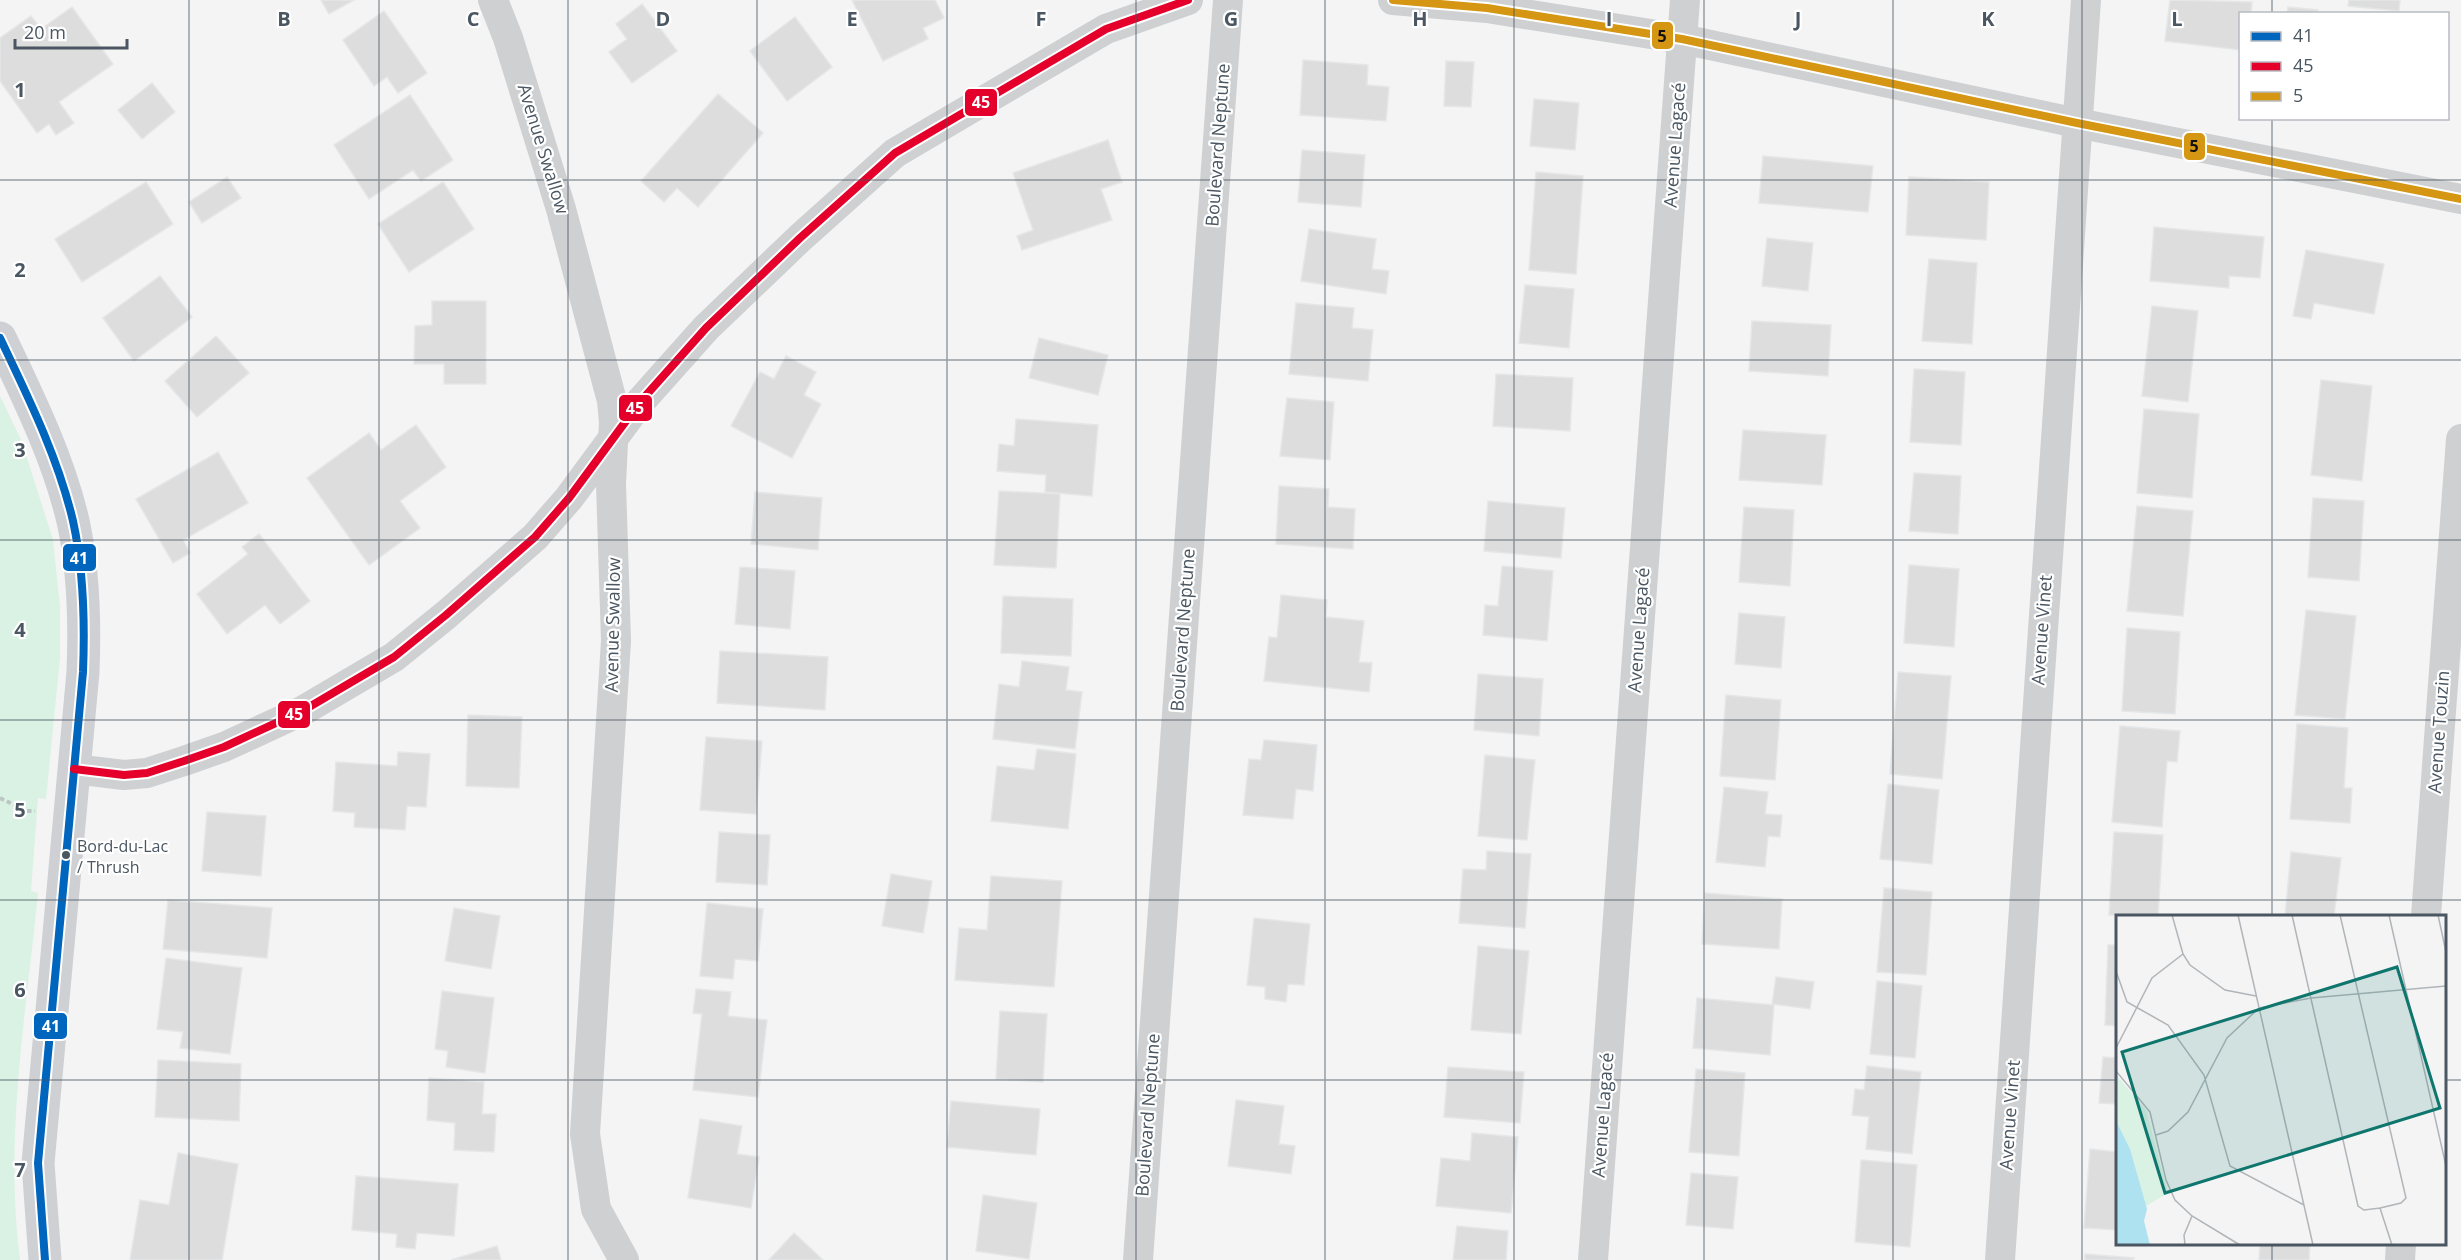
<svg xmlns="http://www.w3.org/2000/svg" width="2461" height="1260" font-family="'Open Sans',sans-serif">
<rect width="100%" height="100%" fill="#f4f4f4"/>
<!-- green -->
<path fill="#d9f2e3" d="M0 396 22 442 53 540 60 607V658L46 799 38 798 31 891 38 893C26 1015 4 1138 20 1260H0Z"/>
<!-- building -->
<g fill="#ddddde" stroke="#e5e6e7" stroke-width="1.5">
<polygon points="321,0 354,0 329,14"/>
<polygon points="852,0 935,0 944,18 923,28 928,39 883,61"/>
<polygon points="2170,0 2252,2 2251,14 2240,14 2240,50 2165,41"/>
<polygon points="2349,0 2400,0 2399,11 2348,6"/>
<polygon points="642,4 677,51 632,83 609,52 627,39 616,24"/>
<polygon points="72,7 113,64 59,102 74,123 56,135 49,124 37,133 0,81 0,38 31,16 41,29"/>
<polygon points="2288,7 2318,10 2317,14 2287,14"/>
<polygon points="384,11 427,73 398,93 387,77 374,86 343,40"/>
<polygon points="795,17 832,67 787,101 750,51"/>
<polygon points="1303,60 1368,65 1367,85 1389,87 1386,121 1300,115"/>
<polygon points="1446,61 1474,62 1471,107 1444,106"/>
<polygon points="152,83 175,112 142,139 118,110"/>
<polygon points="718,94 763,133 698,207 677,188 664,202 641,181"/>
<polygon points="410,95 453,160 421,181 413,170 369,199 334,145"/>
<polygon points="1534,99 1579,103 1575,150 1530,146"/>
<polygon points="1108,140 1122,182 1101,189 1112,220 1022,250 1017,236 1033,230 1013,173"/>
<polygon points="1302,150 1365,155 1361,207 1298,202"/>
<polygon points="1763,156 1873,166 1868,212 1759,203"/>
<polygon points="1536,172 1583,176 1576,274 1529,270"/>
<polygon points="227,177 241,198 202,223 189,202"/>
<polygon points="1909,177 1989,182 1986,240 1906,235"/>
<polygon points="146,182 173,224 82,282 55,239"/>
<polygon points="443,182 474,229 409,272 378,224"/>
<polygon points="2154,227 2264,237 2260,278 2229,276 2229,288 2150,281"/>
<polygon points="1309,229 1376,239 1372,269 1389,271 1386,294 1301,281"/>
<polygon points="1767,238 1813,243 1808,291 1762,286"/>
<polygon points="2306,250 2384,264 2374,314 2314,303 2311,319 2293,316"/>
<polygon points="1929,259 1977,263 1972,344 1922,341"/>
<polygon points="160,276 192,317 134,361 103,318"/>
<polygon points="1525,285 1574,289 1569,348 1519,343"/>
<polygon points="432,301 486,301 486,384 444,384 444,364 414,364 415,326 432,325"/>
<polygon points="1296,303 1354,308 1352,328 1373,330 1368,381 1289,374"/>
<polygon points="2152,306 2198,311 2188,402 2142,396"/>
<polygon points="1752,321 1831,325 1828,376 1749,371"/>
<polygon points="216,336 249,373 197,417 165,381"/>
<polygon points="1039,338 1108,355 1098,395 1029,378"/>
<polygon points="786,356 816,372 804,395 821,404 792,458 731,426 760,372 774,379"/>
<polygon points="1914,369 1965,372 1961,445 1910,442"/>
<polygon points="1496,374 1573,378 1570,431 1493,426"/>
<polygon points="2321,380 2372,386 2362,481 2311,475"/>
<polygon points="1287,398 1334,402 1330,460 1280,456"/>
<polygon points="2144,409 2199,414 2192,498 2137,493"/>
<polygon points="1016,419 1098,425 1092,496 1045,492 1046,475 997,471 999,444 1014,446"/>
<polygon points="416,425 446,467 400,501 420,528 369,565 307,478 369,433 381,450"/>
<polygon points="1743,430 1826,435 1822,485 1739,480"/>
<polygon points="218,452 248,503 183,540 190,553 173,563 136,499"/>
<polygon points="1914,473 1961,476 1958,534 1909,531"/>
<polygon points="1279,486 1329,489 1328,507 1355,509 1353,549 1276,544"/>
<polygon points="999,491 1060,494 1056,568 994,565"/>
<polygon points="755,492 822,498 818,550 751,544"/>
<polygon points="2313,498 2364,501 2359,581 2308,577"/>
<polygon points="1488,501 1565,508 1561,558 1484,551"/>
<polygon points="2137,506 2193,511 2183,616 2127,611"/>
<polygon points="1744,507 1794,510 1790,586 1739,582"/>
<polygon points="259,534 310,601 280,624 265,605 227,634 197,594 248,554 242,547"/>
<polygon points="1909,565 1959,569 1954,647 1904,643"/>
<polygon points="1502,566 1553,571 1547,641 1483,635 1485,605 1498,606"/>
<polygon points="740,567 795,571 790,629 735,624"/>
<polygon points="1281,595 1327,600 1326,617 1364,621 1359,662 1372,663 1369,692 1264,681 1269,637 1277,638"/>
<polygon points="1003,596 1073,599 1071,656 1001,653"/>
<polygon points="2306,610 2356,616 2345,719 2295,715"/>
<polygon points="1739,613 1785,617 1781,668 1735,664"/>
<polygon points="2127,628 2180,632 2175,714 2122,711"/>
<polygon points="720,651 828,657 825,710 717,703"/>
<polygon points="1022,661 1069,667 1066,690 1082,692 1075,749 993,739 999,684 1019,687"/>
<polygon points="1898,672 1951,676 1942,779 1890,774"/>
<polygon points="1478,674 1543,679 1539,736 1474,730"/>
<polygon points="1726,695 1781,700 1775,780 1720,776"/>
<polygon points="468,715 522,717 519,788 466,786"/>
<polygon points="2297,724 2348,728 2344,788 2352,788 2350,823 2290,819"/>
<polygon points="2120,726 2180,731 2177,762 2167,761 2162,827 2112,822"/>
<polygon points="706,737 762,741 756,814 700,810"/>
<polygon points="1264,740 1317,745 1313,791 1296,789 1293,819 1243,815 1249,759 1261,760"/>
<polygon points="1037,749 1076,754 1068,829 991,821 997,766 1034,770"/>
<polygon points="398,752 430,754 426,807 407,806 405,830 354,827 355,813 333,811 336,762 397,766"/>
<polygon points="1485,755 1535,760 1527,840 1478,836"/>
<polygon points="1888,784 1939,790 1932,864 1880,859"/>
<polygon points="1724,787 1768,792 1765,814 1782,815 1780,837 1768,836 1765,867 1716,862"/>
<polygon points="207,812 266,816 261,876 202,871"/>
<polygon points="719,832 770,835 767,885 716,882"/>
<polygon points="2114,832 2163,835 2158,916 2109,915"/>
<polygon points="1487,851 1531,854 1525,928 1459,923 1463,869 1486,870"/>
<polygon points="2291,852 2341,858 2334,916 2285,916"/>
<polygon points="891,874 932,881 923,933 882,926"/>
<polygon points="991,876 1062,881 1054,987 955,980 959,928 987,930"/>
<polygon points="1884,888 1932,892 1926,975 1877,972"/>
<polygon points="1705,893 1782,899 1779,949 1702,944"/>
<polygon points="168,900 272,908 267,958 163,949"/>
<polygon points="707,903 763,909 758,961 735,959 733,979 700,976"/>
<polygon points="454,908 500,916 491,969 445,961"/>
<polygon points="1254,918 1310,924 1304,985 1288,984 1286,1002 1265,999 1265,987 1247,985"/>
<polygon points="2108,945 2118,945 2118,1026 2105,1025"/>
<polygon points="1478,946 1529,951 1521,1034 1471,1030"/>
<polygon points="166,958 242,968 230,1054 180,1048 183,1032 157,1029"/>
<polygon points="1776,977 1814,982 1810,1009 1772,1004"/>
<polygon points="1877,981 1922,986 1915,1058 1870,1054"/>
<polygon points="696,989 731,992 728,1016 767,1020 758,1097 693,1090 702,1014 693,1013"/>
<polygon points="442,991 494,998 485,1073 446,1067 448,1051 435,1049"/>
<polygon points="1697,998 1774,1005 1770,1055 1693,1048"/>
<polygon points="1000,1011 1047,1014 1043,1082 996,1079"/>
<polygon points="2103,1057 2118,1058 2118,1104 2099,1103"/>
<polygon points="158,1060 241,1064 239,1121 155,1117"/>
<polygon points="1867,1066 1921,1072 1912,1154 1866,1149 1869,1117 1852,1115 1855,1089 1864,1090"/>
<polygon points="1448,1067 1524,1072 1520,1123 1444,1117"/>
<polygon points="1696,1069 1745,1073 1739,1156 1689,1152"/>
<polygon points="429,1078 484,1082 482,1114 496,1114 494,1152 454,1150 455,1123 427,1120"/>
<polygon points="1236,1100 1284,1106 1279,1144 1295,1146 1291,1174 1228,1166"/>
<polygon points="951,1101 1040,1109 1036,1155 947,1147"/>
<polygon points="700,1119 742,1126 737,1154 759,1157 751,1208 688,1198"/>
<polygon points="1472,1133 1518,1137 1511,1213 1436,1206 1441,1158 1470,1161"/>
<polygon points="2090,1149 2118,1152 2118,1230 2084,1228"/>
<polygon points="178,1153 238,1164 222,1260 130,1260 140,1200 169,1205"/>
<polygon points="1861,1160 1917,1165 1910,1247 1855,1242"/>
<polygon points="1691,1173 1738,1177 1733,1229 1686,1225"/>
<polygon points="356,1176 458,1184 454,1236 417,1233 415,1249 396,1247 397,1234 352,1230"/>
<polygon points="983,1195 1037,1203 1029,1259 976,1251"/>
<polygon points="1457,1226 1508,1231 1506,1260 1453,1260"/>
<polygon points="794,1233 823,1260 769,1260"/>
<polygon points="2260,1244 2310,1244 2309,1260 2259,1260"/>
<polygon points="497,1246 501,1260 451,1260"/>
<polygon points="2085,1254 2134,1258 2133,1260 2085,1260"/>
</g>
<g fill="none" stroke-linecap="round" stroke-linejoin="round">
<!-- path -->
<polyline stroke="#bcc7c4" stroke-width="4" stroke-dasharray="4.5 3" stroke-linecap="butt" points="0,798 27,811 35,811"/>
<!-- street -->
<g stroke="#ced0d2" stroke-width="30">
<polyline points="493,0 508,38 561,209 612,401 614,422 611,484 616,641 585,1134 596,1209 624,1260"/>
<polyline points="1393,0 1487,8 1682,39 2077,123 2461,199"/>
<polyline points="74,769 124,775 147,773 184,761 224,747 304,710 394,657 446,615 535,537 569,498 640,402 706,328 800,238 895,153 1106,29 1188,0"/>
<polyline points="2426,916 2461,439"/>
<polyline points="1138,1260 1228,0"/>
<polyline points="1593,1260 1685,0"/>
<polyline points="2000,1260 2086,0"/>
<polyline points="2400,1260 2401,1244"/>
</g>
<!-- secondary -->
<path stroke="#ced0d4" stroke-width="33" d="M0 338C28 397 58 457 73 521 84 571 85 622 83 672L38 1163 45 1260"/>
<!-- bus-1 casing -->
<g stroke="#fff" stroke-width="12">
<path id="bus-1" d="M0 338C28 397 58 457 73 521 84 571 85 622 83 672L38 1163 45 1260"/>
</g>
<!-- bus-2 casing -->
<g stroke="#fff" stroke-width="12">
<polyline id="bus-2" points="74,769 124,775 147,773 184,761 224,747 304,710 394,657 446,615 535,537 569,498 640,402 706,328 800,238 895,153 1106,29 1188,0"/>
</g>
<!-- bus-3 casing -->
<g stroke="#fff" stroke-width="12">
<polyline id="bus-3" points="1393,0 1487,8 1682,39 2077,123 2461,199"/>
</g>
<!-- bus-1 -->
<use href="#bus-1" stroke="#0065bd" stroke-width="8"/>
<!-- bus-2 -->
<use href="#bus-2" stroke="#e4002b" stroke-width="8"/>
<!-- bus-3 -->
<use href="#bus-3" stroke="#d49613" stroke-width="8"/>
</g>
<!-- grid -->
<path fill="none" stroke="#4a5661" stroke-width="1.5" stroke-opacity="0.55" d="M189 0V1260M379 0V1260M568 0V1260M757 0V1260M947 0V1260M1136 0V1260M1325 0V1260M1514 0V1260M1704 0V1260M1893 0V1260M2082 0V1260M2272 0V14M2272 118V916M0 180H2461M0 360H2461M0 540H2461M0 720H2461M0 900H2461M0 1080H2118M2444 1080H2461M2272 1244V1260"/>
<!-- markers -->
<circle fill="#4a5661" stroke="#fff" stroke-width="2" cx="66" cy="855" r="5"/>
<g text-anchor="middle" stroke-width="4.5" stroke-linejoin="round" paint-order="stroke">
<!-- bus labels -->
<g font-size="16" fill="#4a5661" stroke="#fff" text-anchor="start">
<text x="77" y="852">Bord-du-Lac<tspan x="77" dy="21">/ Thrush</tspan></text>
</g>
<!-- street labels -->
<g font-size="18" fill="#4a5661" stroke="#fff">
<text transform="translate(1218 145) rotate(-86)" y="6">Boulevard Neptune</text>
<text transform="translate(1675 145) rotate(-86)" y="6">Avenue Lagacé</text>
<text transform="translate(543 149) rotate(73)" y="6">Avenue Swallow</text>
<text transform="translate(613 625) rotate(-89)" y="6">Avenue Swallow</text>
<text transform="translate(1183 630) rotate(-86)" y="6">Boulevard Neptune</text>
<text transform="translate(1639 630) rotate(-86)" y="6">Avenue Lagacé</text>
<text transform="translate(2042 630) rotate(-86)" y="6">Avenue Vinet</text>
<text transform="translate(2439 732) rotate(-86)" y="6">Avenue Touzin</text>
<text transform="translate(1148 1115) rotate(-86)" y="6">Boulevard Neptune</text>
<text transform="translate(1603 1115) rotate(-86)" y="6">Avenue Lagacé</text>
<text transform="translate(2010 1115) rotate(-86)" y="6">Avenue Vinet</text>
</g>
</g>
<!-- overview -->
<g transform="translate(2116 915)">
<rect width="330" height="330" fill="#f4f4f4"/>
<path d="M0 160 30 195 52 278 30 291 0 206Z" fill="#d9f2e3"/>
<path d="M0 206 14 234 31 294 28 306 34 330H0Z" fill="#aee2f0"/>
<path fill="none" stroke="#b0b5b9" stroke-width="1.5" d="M56 0 67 39 74 50 109 75 140 81M122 0 197 330M176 0 242 291 248 295 264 293 276 330M224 0 290 283 285 288 264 293M273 0 330 251M322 0 330 37M0 56 11 87 52 110 88 160 114 251 188 290M0 133 36 63 67 39M0 156 34 197 50 265 59 285 76 301 124 330M40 220 52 216 72 197 111 123 143 93 195 83 330 71M69 330 68 320 76 301"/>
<path fill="#0f766e" fill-opacity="0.15" stroke="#0f766e" stroke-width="3" d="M281 52 324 193 49 278 6 137Z"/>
<rect width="330" height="330" fill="none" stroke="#4a5661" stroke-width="3"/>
</g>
<g font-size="20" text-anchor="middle" font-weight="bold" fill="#4a5661" stroke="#fff" stroke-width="4.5" stroke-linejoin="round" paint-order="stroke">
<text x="284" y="26">B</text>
<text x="473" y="26">C</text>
<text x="663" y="26">D</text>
<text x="852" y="26">E</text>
<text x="1041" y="26">F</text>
<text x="1231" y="26">G</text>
<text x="1420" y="26">H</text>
<text x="1609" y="26">I</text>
<text x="1798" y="26">J</text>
<text x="1988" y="26">K</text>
<text x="2177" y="26">L</text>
<text x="20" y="97">1</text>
<text x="20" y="277">2</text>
<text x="20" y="457">3</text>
<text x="20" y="637">4</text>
<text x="20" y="817">5</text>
<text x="20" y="997">6</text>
<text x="20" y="1177">7</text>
</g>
<g stroke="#fff" stroke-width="2">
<rect x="1651" y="21" width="23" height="29" rx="6" fill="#d49613"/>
<rect x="964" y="88" width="34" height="29" rx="6" fill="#e4002b"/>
<rect x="2183" y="132" width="23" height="29" rx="6" fill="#d49613"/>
<rect x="618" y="394" width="35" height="28" rx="6" fill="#e4002b"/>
<rect x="62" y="543" width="35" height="29" rx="6" fill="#0065bd"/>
<rect x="277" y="700" width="34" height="29" rx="6" fill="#e4002b"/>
<rect x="33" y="1012" width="35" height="28" rx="6" fill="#0065bd"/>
</g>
<g font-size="16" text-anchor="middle" font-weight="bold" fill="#fff">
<text x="981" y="108">45</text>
<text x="635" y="414">45</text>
<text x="79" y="564">41</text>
<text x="294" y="720">45</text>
<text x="51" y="1032">41</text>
</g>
<g font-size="16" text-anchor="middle" font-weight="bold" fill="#111">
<text x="1662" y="42">5</text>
<text x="2194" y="152">5</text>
</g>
<!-- legend -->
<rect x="2239" y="12" width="210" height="108" fill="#ffffff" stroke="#b7bbc0" stroke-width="1.5"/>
<rect x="2251" y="32" width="30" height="9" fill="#0065bd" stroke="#b7bbc0" stroke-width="1.5"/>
<text x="2293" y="42" font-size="18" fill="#4a5661">41</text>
<rect x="2251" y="62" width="30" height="9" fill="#e4002b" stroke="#b7bbc0" stroke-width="1.5"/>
<text x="2293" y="72" font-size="18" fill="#4a5661">45</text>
<rect x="2251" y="92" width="30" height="9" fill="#d49613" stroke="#b7bbc0" stroke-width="1.5"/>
<text x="2293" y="102" font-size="18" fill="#4a5661">5</text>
<!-- scale -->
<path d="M15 39v9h112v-9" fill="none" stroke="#4a5661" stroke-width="3"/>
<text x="24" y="39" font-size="18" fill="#4a5661" stroke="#ffffff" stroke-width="4.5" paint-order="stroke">20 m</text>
</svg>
